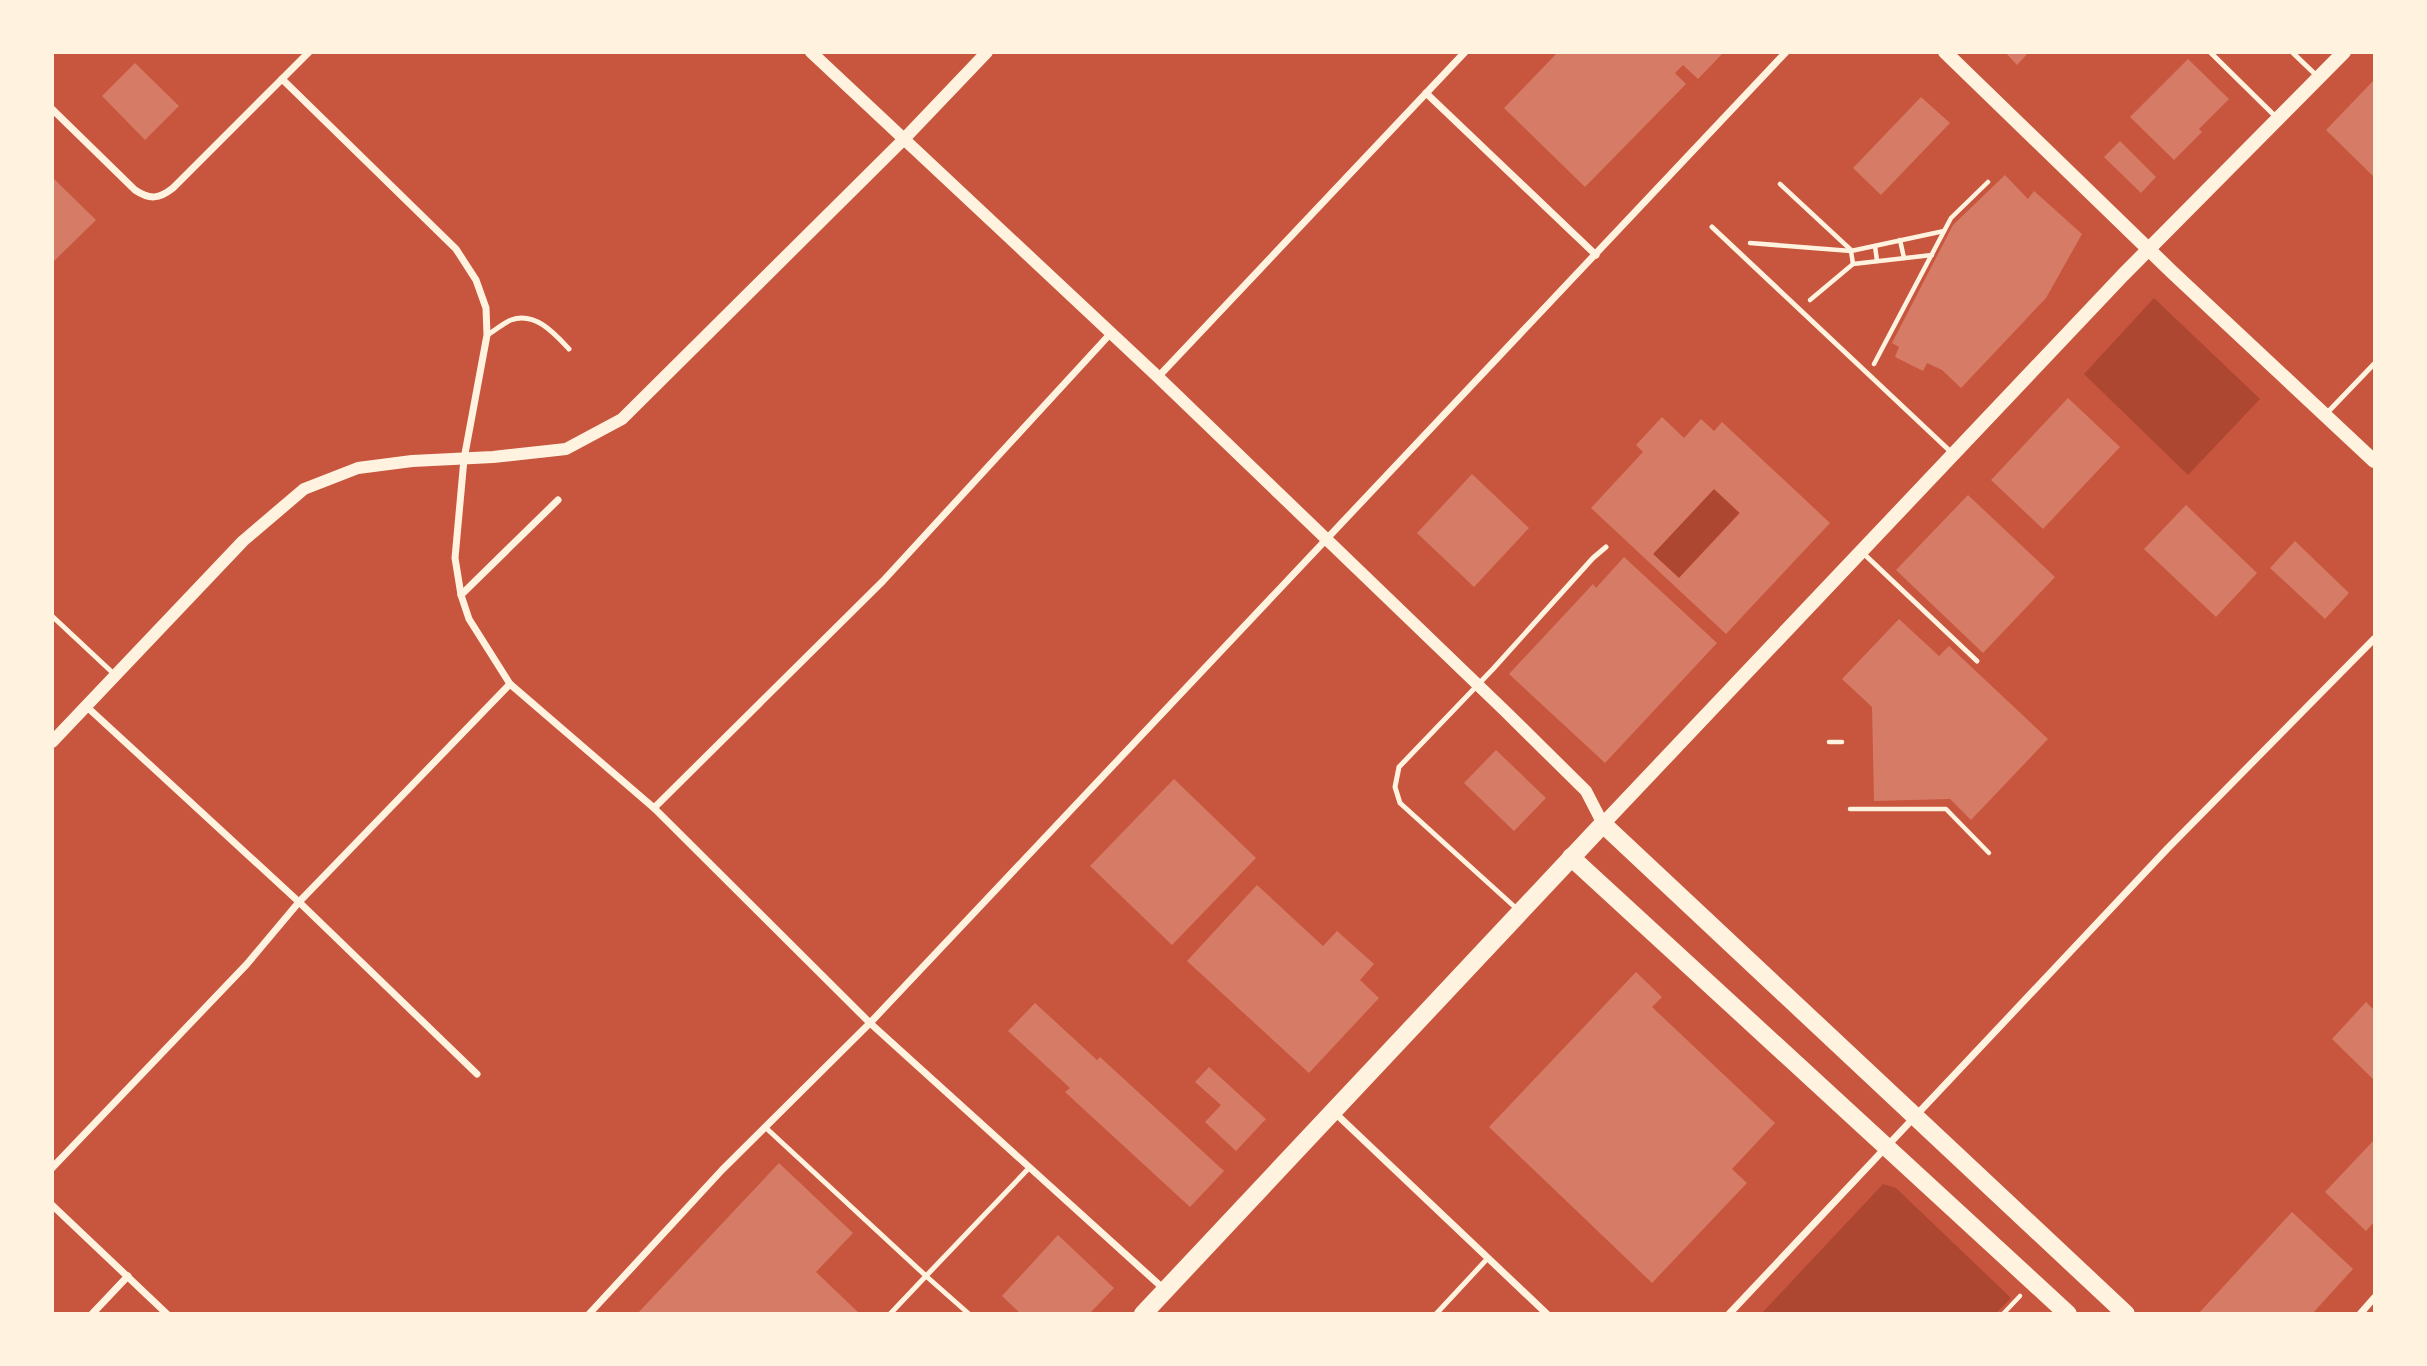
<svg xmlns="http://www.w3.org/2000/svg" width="2427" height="1366" font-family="Barlow,sans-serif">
<rect width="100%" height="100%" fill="#c8553d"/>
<!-- green -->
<g fill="#ae4732">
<polygon points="2154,298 2260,399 2188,475 2084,374"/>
<polygon points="1714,489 1739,513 1679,578 1653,554"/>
<polygon points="1883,1184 1896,1188 2011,1298 1996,1313 1762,1313"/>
</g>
<!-- building -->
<g fill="#d67c66" fill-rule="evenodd">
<polygon points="1558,52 1724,52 1698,79 1683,65 1675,73 1686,84 1585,187 1504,108"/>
<polygon points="2005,52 2029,52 2017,65"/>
<polygon points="2188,59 2229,99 2199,129 2202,132 2174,160 2130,117"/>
<polygon points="135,63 179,106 145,140 102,96"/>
<polygon points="2374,80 2374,177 2326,130"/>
<polygon points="1921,97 1950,123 1881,195 1853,168"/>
<polygon points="2120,141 2156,177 2141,193 2104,157"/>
<polygon points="2005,175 2028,199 2034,191 2082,234 2046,298 1961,388 1942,370 1927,363 1923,371 1895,357 1899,347 1892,343 1953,225"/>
<polygon points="52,177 96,220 52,263"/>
<polygon points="2068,398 2120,447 2043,529 1991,480"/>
<path d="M1662 417 1684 438 1701 419 1714 431 1722 422 1830 523 1726 634 1591 508 1643 452 1636 445ZM1714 489 1740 513 1679 578 1653 554Z"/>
<polygon points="1472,474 1529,528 1474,587 1417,533"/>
<polygon points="1968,495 2055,577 1983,653 1896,570"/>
<polygon points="2186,505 2257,573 2216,617 2144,549"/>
<polygon points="2295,541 2349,593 2325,619 2270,568"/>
<polygon points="1624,557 1717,643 1605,763 1509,674 1593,584 1596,588"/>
<polygon points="1899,619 1939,656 1949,646 2048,739 1971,820 1950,799 1874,801 1872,707 1842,679"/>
<polygon points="1496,750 1546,798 1514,831 1464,783"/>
<polygon points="1174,779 1256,858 1172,945 1090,866"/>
<polygon points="1257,885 1323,946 1337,931 1374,964 1360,980 1379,998 1309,1073 1187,961"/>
<polygon points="1636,972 1662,997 1652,1007 1775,1123 1732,1169 1747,1183 1652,1283 1489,1127"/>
<polygon points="2366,1002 2374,1010 2374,1080 2332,1039"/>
<polygon points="1035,1003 1097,1060 1100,1057 1224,1171 1190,1207 1065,1092 1070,1088 1008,1031"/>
<polygon points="1209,1067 1266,1119 1236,1151 1205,1122 1221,1105 1195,1082"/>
<polygon points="2374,1140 2374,1222 2366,1231 2325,1192"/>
<polygon points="779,1163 853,1233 816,1272 860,1314 637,1314"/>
<polygon points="2292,1212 2353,1269 2312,1314 2198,1314"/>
<polygon points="1058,1235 1114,1288 1089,1314 1021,1314 1002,1296"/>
</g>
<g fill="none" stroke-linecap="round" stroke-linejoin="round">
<!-- path -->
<g stroke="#fff3e0" stroke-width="4.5">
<polyline points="1780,184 1851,250"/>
<polyline points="1900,240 1904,258"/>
<polyline points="1750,243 1851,251"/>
<polyline points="1875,246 1877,261"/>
<polyline points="1932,255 1853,264 1851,251 1944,231"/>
<polyline points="1810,300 1853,264"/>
<polyline points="1874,364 1951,218 1988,182"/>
<polyline points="1829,742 1842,742"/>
<polyline points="1850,809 1946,809 1989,853"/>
<polyline points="2003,1314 2020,1296"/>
</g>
<!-- service -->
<g stroke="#fff3e0" stroke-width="5">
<polyline points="2210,52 2278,119"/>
<polyline points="2292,52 2318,77"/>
<polyline points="1712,227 1951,452"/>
<path d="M487 335C495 331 503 323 511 320 535 311 555 334 569 349"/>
<polyline points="2326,414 2374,364"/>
<polyline points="1863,553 1977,661"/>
<polyline points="52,616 114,674"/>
<polyline points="1517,909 1400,803 1395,787 1399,767 1493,669 1593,558 1606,547"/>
<polyline points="765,1127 926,1276 1029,1168"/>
<polyline points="890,1314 926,1276 969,1314"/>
<polyline points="1436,1314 1488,1258"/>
</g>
<!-- minor -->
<g stroke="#fff3e0" stroke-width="7">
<polyline points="282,79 456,249 476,280 486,308 487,335 464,459 455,558 461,595 469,619 510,684 654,808 870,1023 1165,1290"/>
<polyline points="1426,93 1596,255"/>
<path d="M52 109 135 190C150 200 159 199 173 188L309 52"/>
<polyline points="1158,377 1465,52"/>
<polyline points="461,595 558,500"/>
<polyline points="86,706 299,902 477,1074"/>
<polyline points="654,808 883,581 1111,333"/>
<polyline points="1333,1111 1547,1314"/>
<polyline points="52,1168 247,964 299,902 510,684"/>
<polyline points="52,1205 167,1314"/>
<polyline points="92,1314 128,1276"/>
<polyline points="589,1314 722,1170 870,1023 1786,52"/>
<polyline points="1729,1314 2167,849 2374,639"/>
<polyline points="2360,1314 2374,1298"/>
</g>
<!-- tertiary -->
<g stroke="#fff3e0" stroke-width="12">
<polyline points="811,52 1158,377 1506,712 1586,791 1603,824"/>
<polyline points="52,742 243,541 304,489 358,468 412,461 493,457 566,449 622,419 903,140 987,52"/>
</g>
<!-- secondary -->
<g stroke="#fff3e0" stroke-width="14">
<polyline points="1945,52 2172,272 2374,461"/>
<polyline points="1603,824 2123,275 2344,52"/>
</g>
<!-- primary -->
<g stroke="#fff3e0" stroke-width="18">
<polyline points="1571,857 2068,1314"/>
<polyline points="1143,1314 1603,824 2126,1314"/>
</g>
</g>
<!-- border -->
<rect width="2427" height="1366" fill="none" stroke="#fff3e0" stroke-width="108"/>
</svg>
